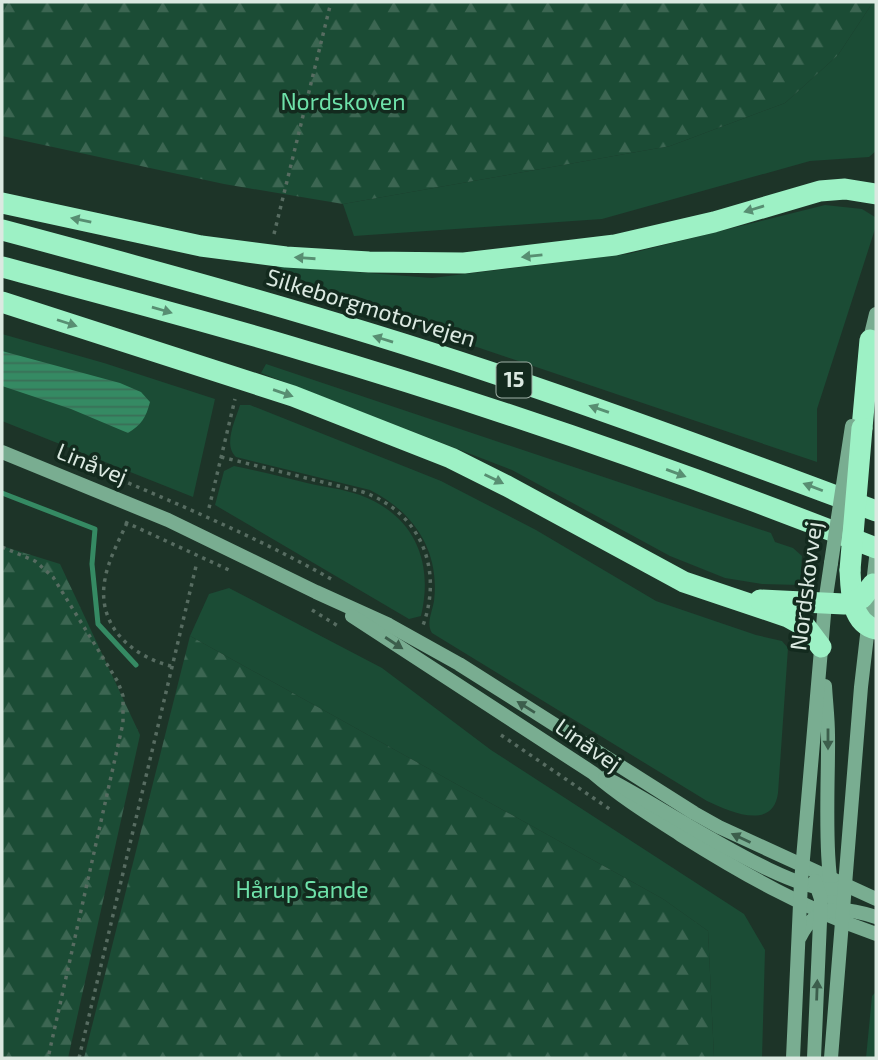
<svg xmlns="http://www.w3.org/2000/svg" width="878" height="1060" font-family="'Exo 2',sans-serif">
<defs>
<pattern id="forest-firs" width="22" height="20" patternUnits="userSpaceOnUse" patternTransform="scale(1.75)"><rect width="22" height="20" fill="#1b4c35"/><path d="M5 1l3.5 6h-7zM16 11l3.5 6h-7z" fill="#3c6652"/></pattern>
<pattern id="water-rules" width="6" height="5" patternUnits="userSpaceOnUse" patternTransform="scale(1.75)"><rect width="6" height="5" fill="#358a63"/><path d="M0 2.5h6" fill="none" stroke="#3a6f57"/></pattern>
</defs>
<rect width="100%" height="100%" fill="#1d3428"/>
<!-- grass -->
<g fill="#1b4c35">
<polygon points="873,2 876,2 876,151 869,157 810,161 602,219 354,236 343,204 670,146 785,103 838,55"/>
<polygon points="825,205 862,209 875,217 875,229 817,409 817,462 273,278 279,266 432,278 628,254"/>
<polygon points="2,334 104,363 215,399 193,497 2,421"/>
<polygon points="266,364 771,533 775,542 793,548 802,556 800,585 762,584 725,578 670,556 512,470 261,373"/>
<path d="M240 405H250L441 481 536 530 656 601 756 635 782 641 788 648 778 793C773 831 730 812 707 801L432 633C426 623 432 613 434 601 440 551 414 512 370 490L236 457C223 445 235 421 240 405Z"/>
<path d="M234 466C258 471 283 477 307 483 324 487 343 489 360 495 414 515 434 561 421 616L409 619 215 505 224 471Z"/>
<polygon points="229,588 382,668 491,750 744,914 765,950 762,1058 714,1058 708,931 663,899 190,636 209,594"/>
<polygon points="876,992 876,1058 866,1058 872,996"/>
</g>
<!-- forest -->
<g fill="url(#forest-firs)">
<polygon points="2,2 873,2 838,55 785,103 670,146 343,204 224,184 2,136"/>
<polygon points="2,546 60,564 140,735 68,1058 2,1058"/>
<polygon points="190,636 663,899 708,931 714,1058 84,1058"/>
</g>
<!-- water -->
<path fill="url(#water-rules)" d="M2 351 120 383 141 392 150 402C146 418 141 425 128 433L71 409 2 386Z"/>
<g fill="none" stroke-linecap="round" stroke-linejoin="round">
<!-- stream -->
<polyline stroke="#358a63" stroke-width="5" points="2,493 95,529 92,564 98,624 136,665"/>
<!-- path -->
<g stroke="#576c61" stroke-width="3.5" stroke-dasharray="3.5 5" stroke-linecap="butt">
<polyline points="274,234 331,2"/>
<path d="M221 457 363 492C422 513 444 571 422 628"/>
<path d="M112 479H119C192 510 264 541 333 580"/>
<polyline points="209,508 235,399"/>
<polyline points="125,522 229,570"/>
<path d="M127 523C119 540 108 561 105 579 96 625 131 656 171 666"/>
<polyline points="2,547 35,561 53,577 118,682 123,696 123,723 48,1058"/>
<polyline points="312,610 338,626"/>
<polyline points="501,735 611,810"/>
<polyline points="79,1058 197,562"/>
</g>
<!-- secondary -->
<g stroke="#79ad91" stroke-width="14">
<polyline points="868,347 876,314"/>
<polyline points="2,452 168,520 316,592 389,625 459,664 694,813 719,827 876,899"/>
<path d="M352 616 593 773C621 797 650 815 681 835 743 874 807 910 876 934"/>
<path d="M825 686C826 703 828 719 828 735 829 777 821 887 841 920"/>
<path d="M605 778C647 796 808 910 845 886"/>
<path d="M800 937C817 902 845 907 876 917"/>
<polyline points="793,1058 801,882 825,603 831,563"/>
<polyline points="814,1058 821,899 815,881"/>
<polyline points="831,1058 861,687 876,558"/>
</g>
<!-- highway -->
<g stroke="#9df1c5" stroke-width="21">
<polyline points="2,203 201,246 286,257 369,262 464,263 615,245 714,222 820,191 845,189 876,194"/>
<path d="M2 230C163 273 325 317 484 370 616 414 746 462 876 511"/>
<path d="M2 267C102 294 203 320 302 350 496 407 688 474 876 548"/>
<polyline points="2,302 293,396 451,458 507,486 684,582 788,617 806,627 821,647"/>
<polyline points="862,428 870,340"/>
<path d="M850 570C851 592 851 623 876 629"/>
<polyline points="760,600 844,604 862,598 873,584"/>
</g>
<!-- secondary-bridge -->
<polyline stroke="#79ad91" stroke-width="14" points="831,563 852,426"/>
<!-- highway-bridge -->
<polyline stroke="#9df1c5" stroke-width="21" points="850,570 862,428"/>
</g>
<!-- one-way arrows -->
<defs><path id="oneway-solid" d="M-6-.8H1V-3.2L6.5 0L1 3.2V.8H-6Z" transform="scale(1.75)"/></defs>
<g fill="#588e72">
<use href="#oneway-solid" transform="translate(754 209) rotate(163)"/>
<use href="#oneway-solid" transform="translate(81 220) rotate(-168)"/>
<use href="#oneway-solid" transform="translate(532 256) rotate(174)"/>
<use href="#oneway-solid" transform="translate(305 258) rotate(-176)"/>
<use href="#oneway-solid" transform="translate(162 310) rotate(16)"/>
<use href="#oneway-solid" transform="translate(67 323) rotate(18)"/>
<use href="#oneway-solid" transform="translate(383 339) rotate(-163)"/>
<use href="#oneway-solid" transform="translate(283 393) rotate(19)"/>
<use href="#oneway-solid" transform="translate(599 409) rotate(-161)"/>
<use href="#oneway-solid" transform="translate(676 473) rotate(20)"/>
<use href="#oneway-solid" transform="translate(494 479) rotate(26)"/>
<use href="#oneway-solid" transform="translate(813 487) rotate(-159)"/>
</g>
<g fill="#3c5e4c">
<use href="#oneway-solid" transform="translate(394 643) rotate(33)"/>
<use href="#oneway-solid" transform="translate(526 707) rotate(-148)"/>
<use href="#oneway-solid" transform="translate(828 739) rotate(90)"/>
<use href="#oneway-solid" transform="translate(741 838) rotate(-155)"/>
<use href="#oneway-solid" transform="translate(817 990) rotate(-88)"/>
</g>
<g text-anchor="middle" stroke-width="7" stroke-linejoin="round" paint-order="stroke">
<!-- shield labels -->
<rect fill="#132a1e" stroke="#9fb0a6" stroke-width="2" x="496.5" y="362.5" width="35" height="35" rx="5"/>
<g font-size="21" font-weight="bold" fill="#dbe9e1">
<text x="514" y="387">15</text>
</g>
<!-- park labels -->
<g font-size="23" fill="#6ee1a9" stroke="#132a1e">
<text x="343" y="110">Nordskoven</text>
<text x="302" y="898">Hårup Sande</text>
</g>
<!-- street labels -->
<g font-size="23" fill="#dbe9e1" stroke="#132a1e">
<text transform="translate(371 308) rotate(17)" y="8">Silkeborgmotorvejen</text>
<text transform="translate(92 464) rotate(22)" y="8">Linåvej</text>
<text transform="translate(806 586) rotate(-83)" y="8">Nordskovvej</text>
<text transform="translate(588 745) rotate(35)" y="8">Linåvej</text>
</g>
</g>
<!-- border -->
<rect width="878" height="1060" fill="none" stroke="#dbe9e1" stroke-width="7"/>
</svg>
